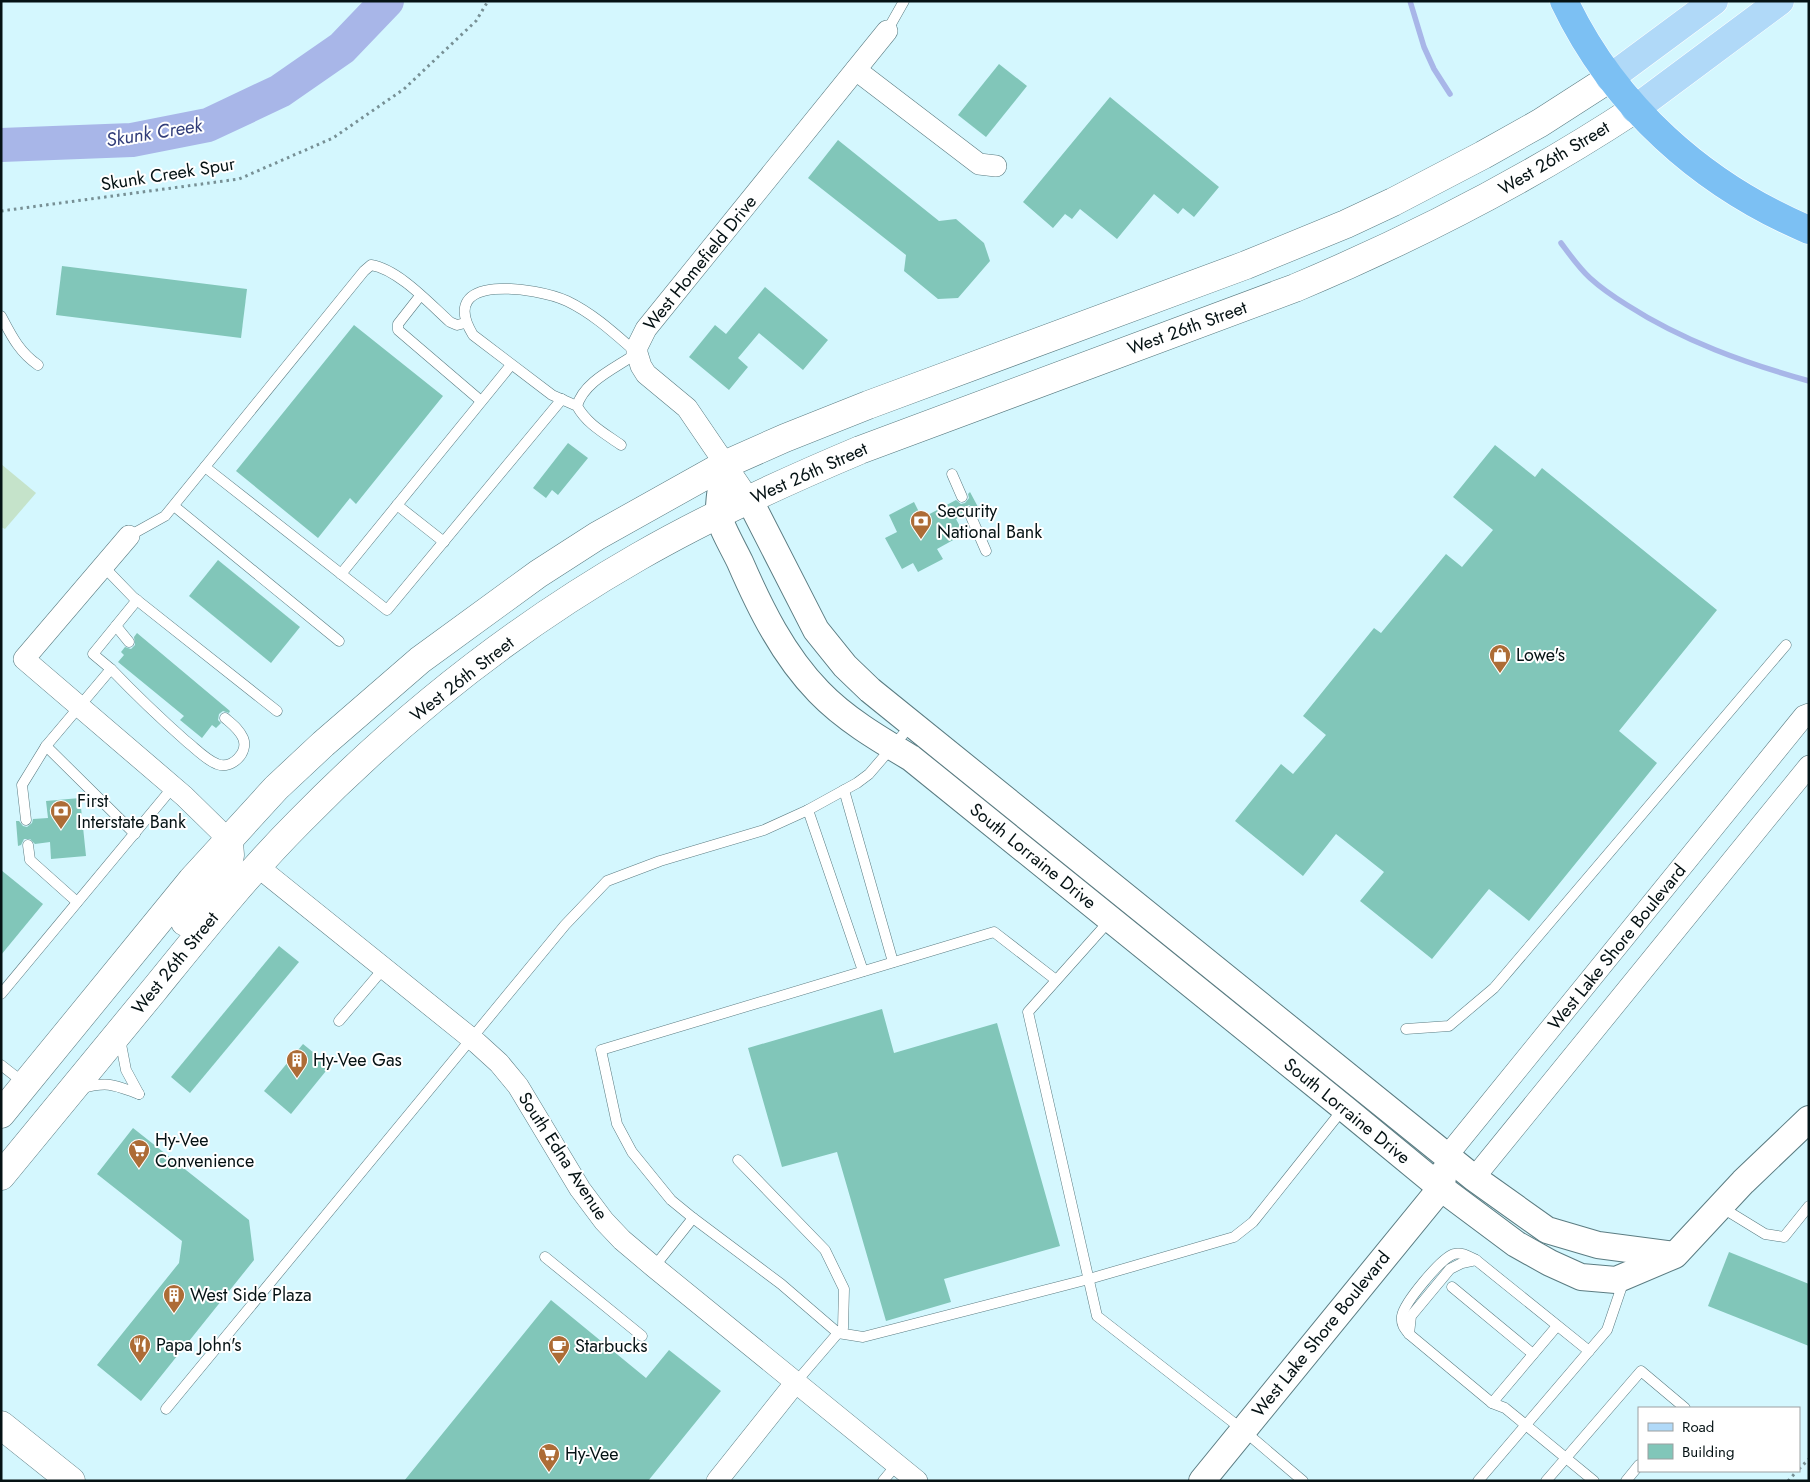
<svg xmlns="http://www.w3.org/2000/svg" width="1810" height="1482" font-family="Jost,sans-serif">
<rect width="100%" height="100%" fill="#d4f7fe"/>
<!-- green -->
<polygon fill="#c5e3ca" points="1,464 36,493 5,529 1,527"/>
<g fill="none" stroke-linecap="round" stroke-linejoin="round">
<!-- stream -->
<g stroke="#a8b6e8" stroke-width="5.5">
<polyline points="1410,1 1424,47 1434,69 1450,94"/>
<path d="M1561 243C1570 255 1579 268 1590 278 1601 288 1614 297 1627 305 1683 341 1745 363 1809 381"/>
</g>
<!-- river -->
<polyline stroke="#a8b6e8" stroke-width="34" points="1,145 132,140 208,125 280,91 342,48 387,1"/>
</g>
<!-- building -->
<g fill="#81c6b9">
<polygon points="999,64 1027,86 986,137 958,115"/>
<polygon points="1110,97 1219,187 1194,217 1183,208 1178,214 1154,194 1117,239 1080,209 1072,219 1065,214 1053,228 1023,202"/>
<polygon points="838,140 939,221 956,219 984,243 990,261 958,298 938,299 904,271 906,255 808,178"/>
<polygon points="62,266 247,289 241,338 56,315"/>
<polygon points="765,287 828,340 803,370 759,333 738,358 748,367 729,390 689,357 715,325 726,334"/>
<polygon points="354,325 443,396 356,504 350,498 318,538 236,471"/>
<polygon points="568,443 588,458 558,495 552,490 546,498 533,488"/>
<polygon points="1495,445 1535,477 1542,468 1717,610 1619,731 1657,763 1529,921 1489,889 1432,959 1360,901 1384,872 1336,834 1303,876 1235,821 1281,764 1293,774 1326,735 1303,716 1374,628 1381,633 1446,554 1462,567 1493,530 1453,497"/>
<polygon points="970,492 978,507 975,509 969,505 963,508 963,515 956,519 964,534 937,549 943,559 918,572 913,563 902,569 885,538 897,532 889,515 914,502 922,518 956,500 961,504 965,503 969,498 968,494"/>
<polygon points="218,560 300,627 271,663 189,596"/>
<polygon points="137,633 230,711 229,713 223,711 219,714 218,720 221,723 216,728 212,725 202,738 180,720 184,716 118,662 124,655 121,652 125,647 131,649 135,645 134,637"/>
<polygon points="80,798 86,856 51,859 50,842 35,844 30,839 24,839 21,845 18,846 16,821 19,821 23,826 27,827 32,823 33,819 48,818 46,801"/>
<polygon points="1,870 43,904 1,955"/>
<polygon points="279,946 299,962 190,1093 171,1077"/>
<polygon points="882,1009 894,1053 997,1023 1060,1246 944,1279 951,1302 886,1321 837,1152 782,1167 748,1048"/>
<polygon points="303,1044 330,1066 291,1114 264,1091"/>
<polygon points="133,1128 249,1220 254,1260 141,1401 97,1365 179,1263 182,1241 97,1174"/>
<polygon points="1729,1252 1809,1284 1809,1346 1708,1306"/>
<polygon points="551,1300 646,1378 669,1350 721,1391 648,1481 404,1481"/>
</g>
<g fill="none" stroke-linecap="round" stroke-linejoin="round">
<!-- service casing -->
<g stroke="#5b7c82" stroke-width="11">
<g id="service">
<polyline points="887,31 904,1"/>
<polyline points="420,296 398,324 398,330 481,401"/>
<path d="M1 316C11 335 19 352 38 365"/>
<path d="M577 406 552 395 473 335C435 272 537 287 567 301 594 314 615 334 637 353 616 368 584 381 577 406 587 424 604 433 621 445"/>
<polyline points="205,467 387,610 562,399"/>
<polyline points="952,474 962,497"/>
<polyline points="397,505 444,542"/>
<polyline points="174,506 339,641"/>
<polyline points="969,512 986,551"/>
<path d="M129 536 165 516 364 271 371 265C398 269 430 304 450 322L457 325 465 323"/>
<polyline points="103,566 133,597 277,711"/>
<polyline points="341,574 511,365"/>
<polyline points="116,626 129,642"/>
<path d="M111 669C135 694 160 718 186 741 195 748 206 760 217 764 232 770 249 752 243 738 239 729 232 724 225 718"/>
<polyline points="844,790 893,962"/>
<polyline points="808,810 863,971"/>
<polyline points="26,820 22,785 46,746"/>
<polyline points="135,834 46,746 111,669 93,654 137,600"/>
<polyline points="28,845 30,860 77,902"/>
<polyline points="1110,920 1028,1012 1097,1316 1243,1430 1303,1481"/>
<polyline points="1,994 173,787"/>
<polyline points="339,1021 384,968"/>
<polyline points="1406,1029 1449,1026 1494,988 1786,645"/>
<polyline points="120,1039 126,1070 139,1094"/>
<polyline points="1,1065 24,1083"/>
<path d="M82 1088C109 1081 114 1085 139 1094"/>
<polyline points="738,1160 825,1250 844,1289 843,1328 838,1333"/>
<polyline points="1721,1207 1765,1234 1784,1237 1809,1206"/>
<polyline points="693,1218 781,1284 838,1333 796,1382"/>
<polyline points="545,1257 642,1336"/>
<polyline points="654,1267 693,1218 671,1200 632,1152 617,1124 601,1050 994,932 1056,980"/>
<polyline points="1452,1287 1533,1354"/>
<polyline points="838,1333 863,1337 1089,1279 1234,1237 1253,1222 1343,1109"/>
<polyline points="1409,1334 1411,1316 1450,1269 1462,1263 1476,1260"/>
<path d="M1589 1351 1476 1260C1468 1256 1462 1252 1454 1254 1441 1258 1404 1303 1402 1316 1401 1324 1404 1328 1409 1334L1492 1403 1505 1408 1594 1481"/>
<polyline points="1492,1403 1557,1326"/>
<polyline points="166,1409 565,925 607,881 660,861 764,830 808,810 857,783 869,774 912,724"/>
<polyline points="883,1481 897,1464"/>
<polyline points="1478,1481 1607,1330 1624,1280"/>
<polyline points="1546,1481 1641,1371 1685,1408"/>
<polyline points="1626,1481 1639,1465"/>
</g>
</g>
<!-- minor casing -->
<g stroke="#5b7c82" stroke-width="22">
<g id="minor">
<polyline points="856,70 979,164 996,166"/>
<polyline points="749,499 687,408 646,374 641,366 637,353 637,347 646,329 887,31"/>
<polyline points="129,536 24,659 184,796 228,839"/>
<polyline points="257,866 477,1043 499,1063 518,1086 580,1189 604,1221 622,1240 654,1267 917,1481"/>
<polyline points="1447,1156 1804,716 1809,714"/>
<polyline points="1474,1178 1809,766"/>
<polyline points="717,1481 796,1382"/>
</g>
</g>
<!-- tertiary casing -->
<g stroke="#5b7c82" stroke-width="28">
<g id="tertiary">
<path d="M724 465C723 479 718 499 719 514 719 524 735 551 740 562 760 608 783 655 819 692 845 719 879 739 911 758L1344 1108 1441 1188 1516 1244 1550 1263 1581 1277 1616 1280 1675 1255 1743 1182 1809 1119"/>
<polyline points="749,499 816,630 845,666 870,690 1474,1178 1547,1230 1598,1245 1674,1255"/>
<polyline points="1202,1481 1441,1188 1444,1172"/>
</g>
</g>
<!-- secondary casing -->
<g stroke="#5b7c82" stroke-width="29">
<g id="secondary">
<polyline points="185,922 227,869 230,855 229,843"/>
<polyline points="1,1114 192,880 276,788 323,744 420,660 538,574 597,536 724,465 785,438 868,405 1246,265 1346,224 1393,202 1483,155 1540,123 1610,78"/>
<path d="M1 1176C52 1114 103 1052 154 990 201 932 247 874 300 821 400 719 514 628 638 557 709 516 784 482 860 450L1295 288C1414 238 1527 180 1635 109"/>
<polyline points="1,1425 71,1481"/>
</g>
</g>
<!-- primary casing -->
<g stroke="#fff" stroke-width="29">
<g id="primary">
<polyline points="1610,78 1714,1"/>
<polyline points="1635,109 1780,1"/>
</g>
</g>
<!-- motorway casing -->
<g stroke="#fff" stroke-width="29">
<path id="motorway" d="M1564 1C1614 106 1702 185 1809 230"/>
</g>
<!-- path -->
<g stroke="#779095" stroke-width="3" stroke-dasharray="2.5 4" stroke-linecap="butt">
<polyline points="1,211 239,179 333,138 404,89 476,21 488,1"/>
<polyline points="1799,1469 1809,1459"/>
<polyline points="1788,1481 1797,1471"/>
</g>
<!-- service -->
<use href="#service" stroke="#fff" stroke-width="10"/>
<!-- minor -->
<use href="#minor" stroke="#fff" stroke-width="21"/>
<!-- tertiary -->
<use href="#tertiary" stroke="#fff" stroke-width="26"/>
<!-- secondary -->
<use href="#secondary" stroke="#fff" stroke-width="28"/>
<!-- primary -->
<use href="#primary" stroke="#b0d9f8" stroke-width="28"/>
<!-- motorway -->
<use href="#motorway" stroke="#7cc0f3" stroke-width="28"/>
</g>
<!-- icons -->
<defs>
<g id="bank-pin" transform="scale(1.125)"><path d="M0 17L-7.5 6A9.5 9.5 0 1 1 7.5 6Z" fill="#ad6c36" stroke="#fff"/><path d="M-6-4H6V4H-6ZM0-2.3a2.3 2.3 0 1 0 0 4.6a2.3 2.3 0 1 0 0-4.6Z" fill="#fff"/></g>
<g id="shop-pin" transform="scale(1.125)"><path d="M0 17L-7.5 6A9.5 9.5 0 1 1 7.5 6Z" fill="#ad6c36" stroke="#fff"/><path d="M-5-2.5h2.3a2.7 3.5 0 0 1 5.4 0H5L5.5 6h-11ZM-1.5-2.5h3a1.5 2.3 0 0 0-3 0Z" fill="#fff"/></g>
<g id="building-pin" transform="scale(1.125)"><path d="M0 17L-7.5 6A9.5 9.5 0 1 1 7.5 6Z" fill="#ad6c36" stroke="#fff"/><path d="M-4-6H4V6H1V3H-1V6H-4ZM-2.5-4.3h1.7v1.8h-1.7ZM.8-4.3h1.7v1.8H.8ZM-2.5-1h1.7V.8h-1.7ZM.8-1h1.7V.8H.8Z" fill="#fff"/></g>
<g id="supermarket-pin" transform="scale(1.125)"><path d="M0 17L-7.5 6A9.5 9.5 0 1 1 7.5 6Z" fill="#ad6c36" stroke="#fff"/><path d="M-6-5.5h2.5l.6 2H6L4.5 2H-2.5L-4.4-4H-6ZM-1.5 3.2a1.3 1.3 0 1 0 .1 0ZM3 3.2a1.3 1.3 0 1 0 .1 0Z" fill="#fff"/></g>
<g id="restaurant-pin" transform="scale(1.125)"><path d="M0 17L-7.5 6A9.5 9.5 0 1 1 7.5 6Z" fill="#ad6c36" stroke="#fff"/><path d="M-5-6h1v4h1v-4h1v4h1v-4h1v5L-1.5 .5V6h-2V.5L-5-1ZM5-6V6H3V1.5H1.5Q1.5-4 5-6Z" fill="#fff"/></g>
<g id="cafe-pin" transform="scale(1.125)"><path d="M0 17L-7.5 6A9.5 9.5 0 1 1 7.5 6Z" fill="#ad6c36" stroke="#fff"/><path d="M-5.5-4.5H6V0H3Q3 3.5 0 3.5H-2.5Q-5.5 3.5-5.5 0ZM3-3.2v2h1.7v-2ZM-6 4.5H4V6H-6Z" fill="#fff"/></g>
</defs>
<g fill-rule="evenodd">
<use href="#bank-pin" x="921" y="521"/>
<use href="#shop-pin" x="1500" y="655"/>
<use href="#bank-pin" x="61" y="811"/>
<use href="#building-pin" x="297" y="1060"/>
<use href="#supermarket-pin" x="139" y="1150"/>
<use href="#building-pin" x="174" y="1295"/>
<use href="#restaurant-pin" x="140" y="1345"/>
<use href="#cafe-pin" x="559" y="1346"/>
<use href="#supermarket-pin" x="549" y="1454"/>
</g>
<g text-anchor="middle" stroke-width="4" stroke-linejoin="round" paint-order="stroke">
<!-- street labels -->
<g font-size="18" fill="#051214" stroke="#fff">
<text transform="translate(1554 158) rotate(-31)" y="6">West 26th Street</text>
<text transform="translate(168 174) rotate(-9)" y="6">Skunk Creek Spur</text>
<text transform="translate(700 263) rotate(-51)" y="6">West Homefield Drive</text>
<text transform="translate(1187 328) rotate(-20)" y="6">West 26th Street</text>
<text transform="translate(809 473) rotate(-24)" y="6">West 26th Street</text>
<text transform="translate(462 679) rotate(-38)" y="6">West 26th Street</text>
<text transform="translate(1033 856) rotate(39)" y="6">South Lorraine Drive</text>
<text transform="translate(1617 947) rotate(-51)" y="6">West Lake Shore Boulevard</text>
<text transform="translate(175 963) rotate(-51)" y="6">West 26th Street</text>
<text transform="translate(1347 1111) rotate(39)" y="6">South Lorraine Drive</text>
<text transform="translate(563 1156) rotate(57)" y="6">South Edna Avenue</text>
<text transform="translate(1321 1334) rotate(-51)" y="6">West Lake Shore Boulevard</text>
</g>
<!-- poi labels -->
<g font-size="18" fill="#051214" stroke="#fff" text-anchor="start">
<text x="937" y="517">Security<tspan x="937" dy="21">National Bank</tspan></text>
<text x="1516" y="661">Lowe's</text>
<text x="77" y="807">First<tspan x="77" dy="21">Interstate Bank</tspan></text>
<text x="313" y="1066">Hy-Vee Gas</text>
<text x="155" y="1146">Hy-Vee<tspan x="155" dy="21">Convenience</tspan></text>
<text x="190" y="1301">West Side Plaza</text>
<text x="156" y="1351">Papa John's</text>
<text x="575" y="1352">Starbucks</text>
<text x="565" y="1460">Hy-Vee</text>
</g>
<!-- water labels -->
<g font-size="19" font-style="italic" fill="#323e7a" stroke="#fff">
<text transform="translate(154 132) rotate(-9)" y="7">Skunk Creek</text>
</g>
</g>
<!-- border -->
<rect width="1810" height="1482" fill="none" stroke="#051214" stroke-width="5"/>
<!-- legend -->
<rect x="1638" y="1407" width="162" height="65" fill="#ffffff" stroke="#9ba0a1"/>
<rect x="1648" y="1423" width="25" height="8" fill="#b0d9f8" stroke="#9ba0a1"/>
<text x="1682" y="1432" font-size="15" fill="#051214">Road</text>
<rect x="1648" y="1444" width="25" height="15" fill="#81c6b9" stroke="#9ba0a1"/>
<text x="1682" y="1457" font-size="15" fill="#051214">Building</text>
</svg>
